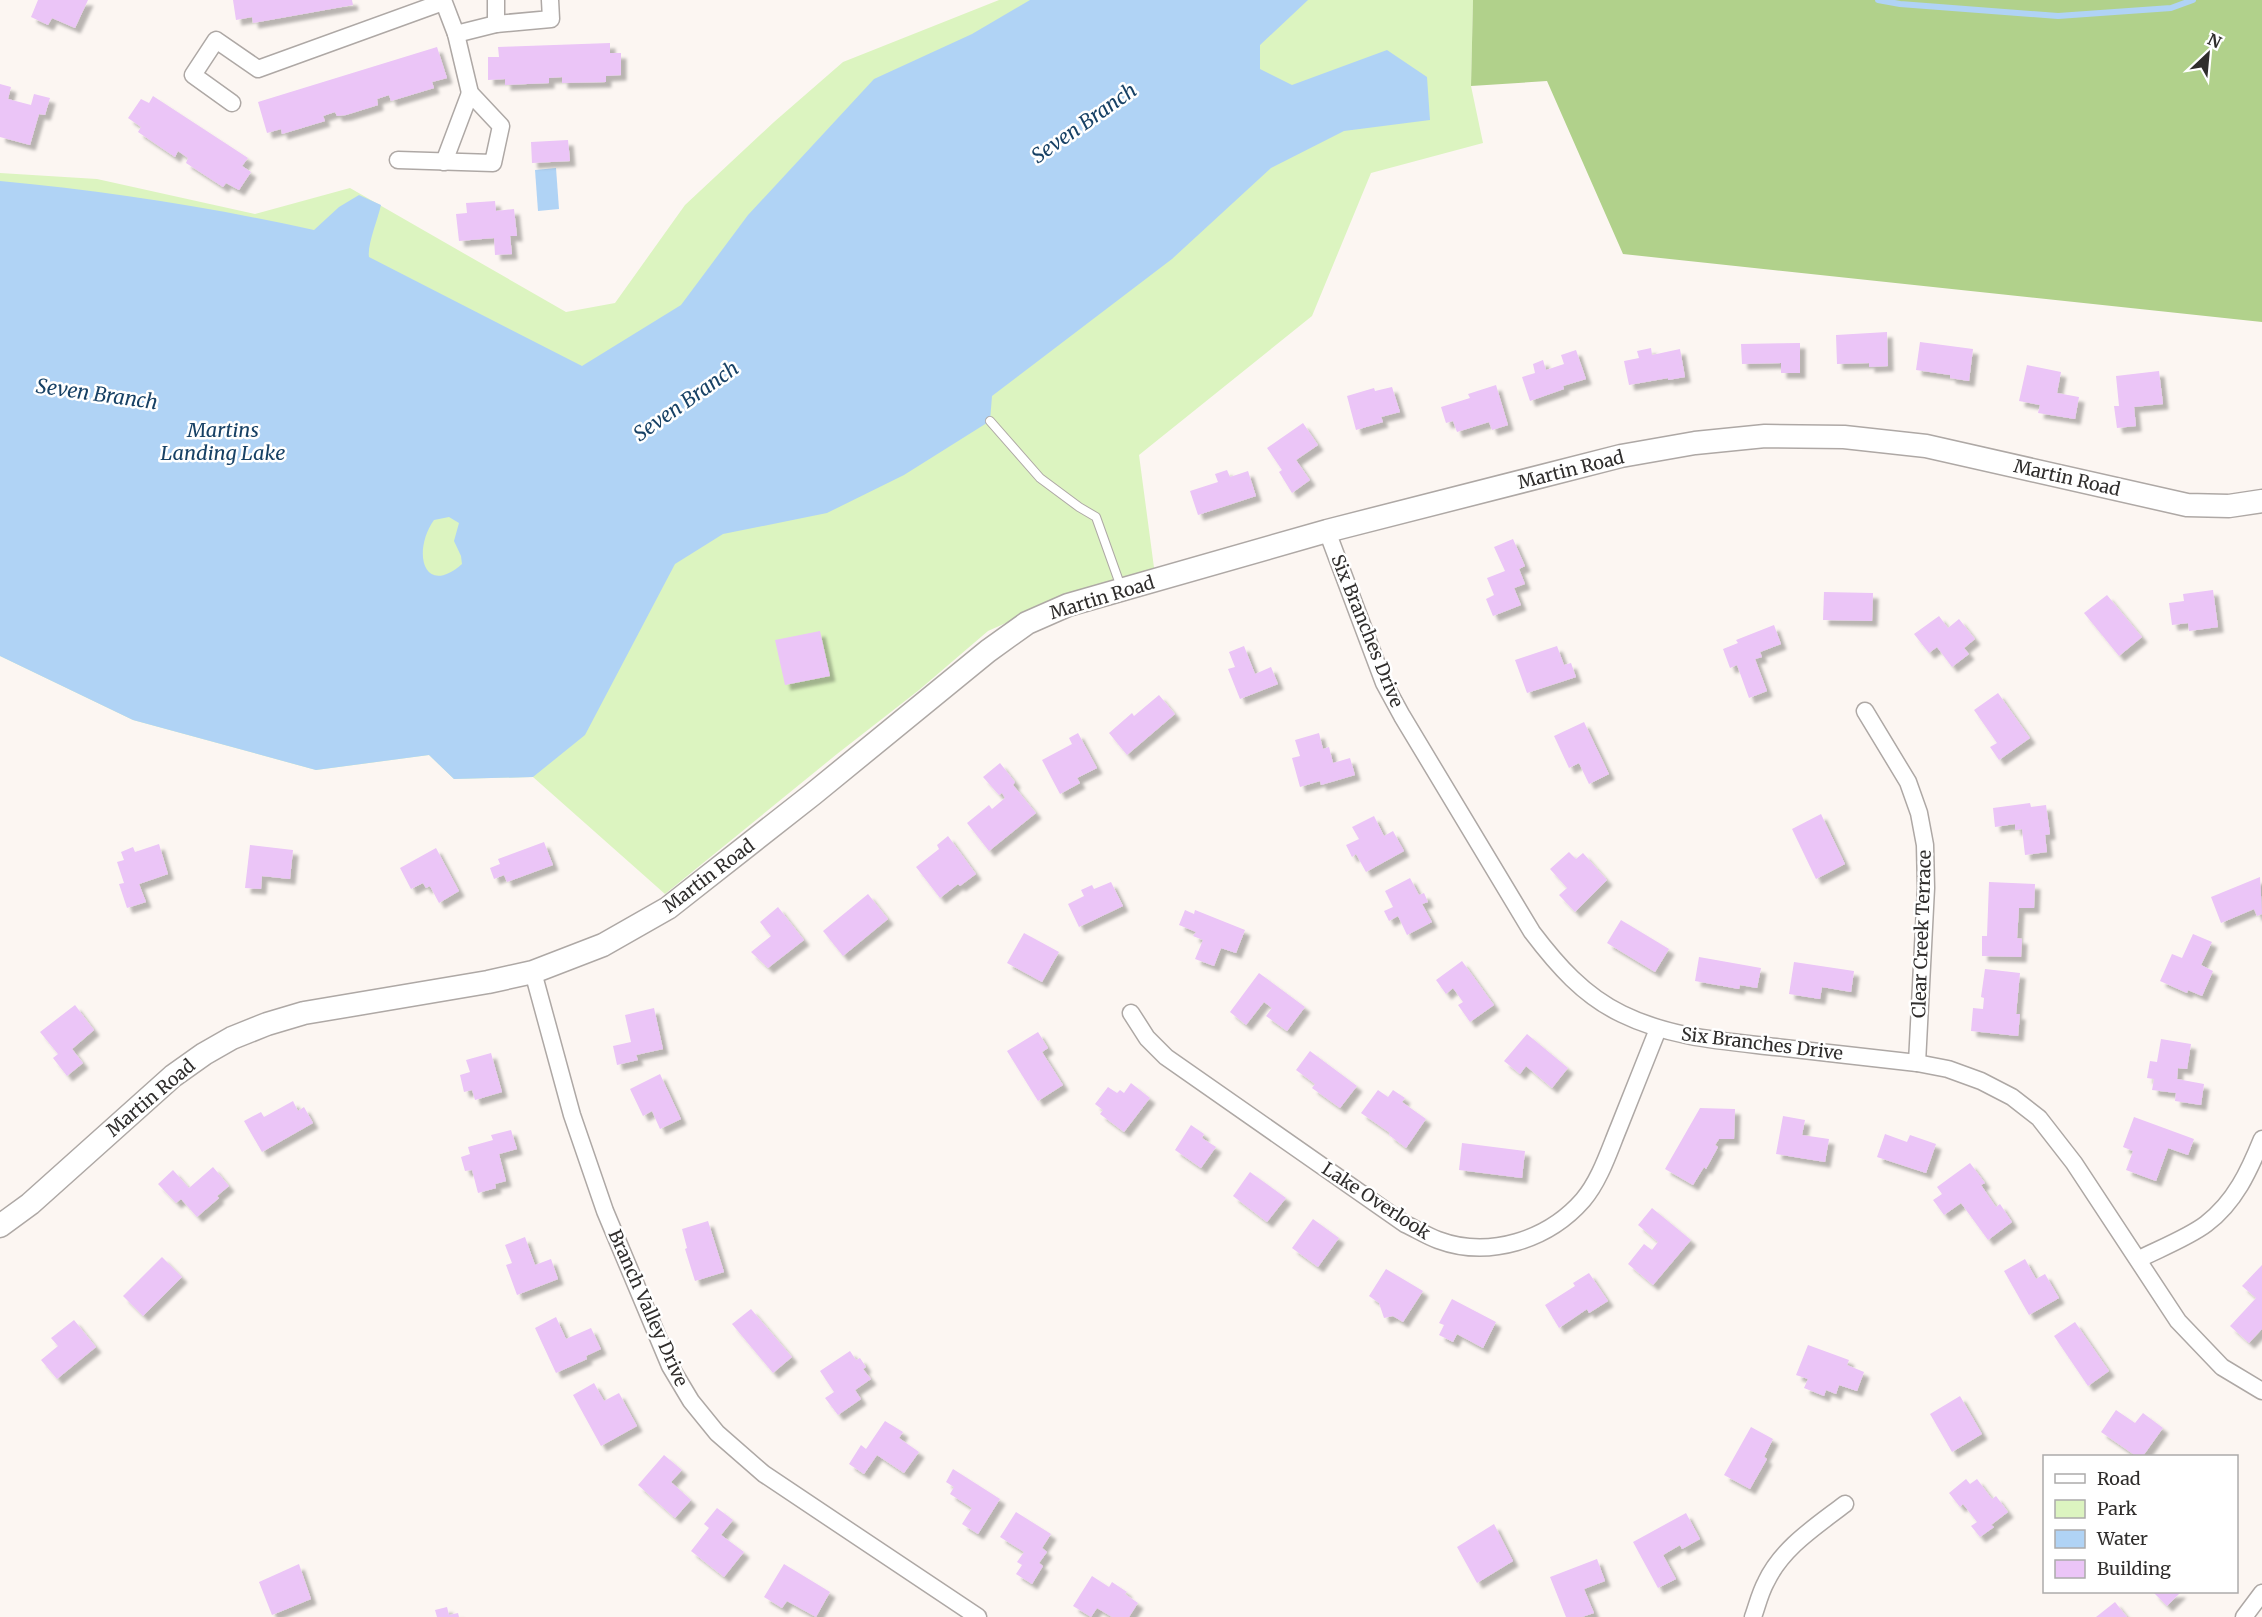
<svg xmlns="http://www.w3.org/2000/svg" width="2262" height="1617" font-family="Merriweather,serif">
<defs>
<filter id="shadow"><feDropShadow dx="5.5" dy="5.5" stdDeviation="1.5" flood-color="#0004"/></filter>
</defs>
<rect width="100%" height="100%" fill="#fcf6f2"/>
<!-- green -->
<polygon fill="#dcf4c0" points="999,0 1473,0 1471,86 1483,143 1371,173 1312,316 1139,455 1155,575 1079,590 988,631 919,690 837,754 665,894 533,777 454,779 429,755 316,770 133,720 0,656 0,173 97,179 255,214 350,188 566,312 615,303 685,205 774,122 843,62"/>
<!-- forest -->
<polygon fill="#b1d18b" points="1473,0 2262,0 2262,322 1623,254 1547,81 1471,86"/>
<!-- water -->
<g fill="#b0d3f5" fill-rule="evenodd">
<path d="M1030 0H1308L1260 45V69L1292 85 1387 50 1427 77 1430 120 1344 131 1271 168 1172 259 992 396 990 421 904 475 827 513 723 534 675 564 585 735 533 777 454 779 429 755 316 770 133 720 0 656V181C106 191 210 207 314 230L339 207 359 195 381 205C378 219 367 245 369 257L582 366 681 305 748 215 874 79 972 34ZM449 517 459 523 454 541 461 556 462 564C423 598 412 551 434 520Z"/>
<polygon points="556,168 559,209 538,211 535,170"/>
</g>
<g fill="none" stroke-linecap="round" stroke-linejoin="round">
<!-- stream -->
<polyline stroke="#b0d3f5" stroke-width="6" points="1878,0 1900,4 2058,16 2171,8 2193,0"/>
</g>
<!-- building -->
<g fill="#ebc5f7" filter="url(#shadow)">
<polygon points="38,0 88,0 75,28 52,18 48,25 31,17"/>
<polygon points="233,0 352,0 353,5 253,23 252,17 236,20"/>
<polygon points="610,43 610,53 621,53 621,75 606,76 606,82 562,83 562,77 549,78 549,83 505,85 505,79 488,80 488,57 499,57 498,47"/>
<polygon points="437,47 447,78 432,82 434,88 391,101 389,95 377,99 378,105 346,115 337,116 335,112 323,116 325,121 282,134 281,129 267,133 258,102"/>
<polygon points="0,84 11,87 8,99 31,105 34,94 50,98 45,115 39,114 30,145 0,137"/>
<polygon points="153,96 248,158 242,166 251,172 239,190 226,183 223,187 186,163 188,158 178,151 175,157 138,132 141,127 128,118 141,99 149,103"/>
<polygon points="568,140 570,161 532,163 531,142"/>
<polygon points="495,201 496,211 514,209 517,236 510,236 512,254 495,255 494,238 459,241 456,214 467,213 466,203"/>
<polygon points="1887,332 1888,366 1869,367 1869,363 1837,364 1836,335"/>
<polygon points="1920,342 1973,349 1969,381 1950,378 1950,375 1916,370"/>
<polygon points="1800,343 1800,373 1781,373 1781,363 1742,364 1741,344"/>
<polygon points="1651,348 1652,355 1680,349 1685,377 1668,380 1668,378 1629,385 1624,361 1639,358 1637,351"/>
<polygon points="1576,350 1586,379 1563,386 1564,389 1530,401 1522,377 1535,373 1533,364 1543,360 1546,370 1564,364 1561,355"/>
<polygon points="2027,365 2061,372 2057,393 2079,397 2075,419 2038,413 2040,405 2019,401"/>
<polygon points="2159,371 2163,404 2134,407 2136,426 2117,428 2114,406 2119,406 2116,376"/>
<polygon points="1496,385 1508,425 1492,430 1489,422 1457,432 1453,421 1446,423 1441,407 1470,398 1468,394"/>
<polygon points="1392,387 1400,412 1381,417 1383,422 1356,430 1347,396 1374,388 1375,391"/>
<polygon points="1303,423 1318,445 1296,460 1310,480 1292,493 1279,472 1282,470 1267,448"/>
<polygon points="1227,470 1230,477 1248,471 1256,496 1198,515 1190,491 1218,482 1215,474"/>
<polygon points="1513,539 1525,566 1519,569 1525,584 1514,588 1521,605 1493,616 1486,599 1494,595 1487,578 1505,571 1494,547"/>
<polygon points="2213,590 2218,627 2189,631 2188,623 2172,625 2169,603 2184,601 2183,594"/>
<polygon points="1824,592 1873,593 1872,621 1823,620"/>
<polygon points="2107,595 2142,637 2119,656 2084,613"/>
<polygon points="1939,616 1948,628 1959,619 1975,639 1964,648 1969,654 1952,667 1937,647 1929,653 1914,634"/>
<polygon points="1774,625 1781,644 1760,652 1762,657 1755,659 1767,691 1749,698 1737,665 1730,668 1723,649 1738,643 1736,640"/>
<polygon points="820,631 830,676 785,685 775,640"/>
<polygon points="1244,646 1255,674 1271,667 1278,684 1240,699 1228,669 1235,667 1229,652"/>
<polygon points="1557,646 1564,665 1571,663 1576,677 1527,693 1515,660"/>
<polygon points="1998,693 2030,738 1999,760 1990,747 1997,743 1974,710"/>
<polygon points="1159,695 1175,714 1127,755 1109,733 1132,713 1134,716"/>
<polygon points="1584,722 1609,774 1589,784 1579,763 1569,768 1554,736"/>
<polygon points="1078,733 1097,768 1077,778 1080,783 1060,794 1042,760 1072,744 1069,738"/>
<polygon points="1319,733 1323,749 1329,747 1333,763 1350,758 1355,775 1321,785 1320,781 1300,787 1292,758 1300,756 1295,740"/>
<polygon points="1000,763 1015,782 1013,785 1036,813 989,851 967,823 989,805 992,809 1005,798 1002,793 999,795 983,777"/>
<polygon points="2030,803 2031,807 2046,805 2050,834 2045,835 2047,852 2025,855 2022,829 2015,830 2015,824 1995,827 1993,808"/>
<polygon points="1821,814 1845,864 1816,879 1792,829"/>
<polygon points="1374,816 1384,836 1393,831 1404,851 1366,872 1356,854 1352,857 1346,845 1359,839 1352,827"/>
<polygon points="948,836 976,874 960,886 958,884 940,898 916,867 939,849 937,845"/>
<polygon points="544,842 553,865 507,882 504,875 494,879 490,868 500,864 498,859"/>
<polygon points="159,844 168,874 139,884 146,902 127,908 119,884 124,883 117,862 124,860 121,852 133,847 135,852"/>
<polygon points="250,845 293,850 290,879 262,876 261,889 245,888"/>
<polygon points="436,848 459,891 439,903 430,886 426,888 423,883 411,889 400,868"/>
<polygon points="1569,852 1576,859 1583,853 1607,880 1575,912 1559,895 1567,888 1550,869"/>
<polygon points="2260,877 2262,914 2257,916 2254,909 2221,923 2211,897"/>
<polygon points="1410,878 1419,895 1424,893 1428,902 1422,904 1432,922 1407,935 1398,916 1389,921 1384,911 1393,907 1385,891"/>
<polygon points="1111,882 1123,906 1079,927 1068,904 1084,896 1081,890 1092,885 1094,889"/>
<polygon points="1989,882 2035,884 2034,908 2019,908 2017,938 2022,939 2021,957 1982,956 1982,936 1987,936"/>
<polygon points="868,894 888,919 843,956 823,931"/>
<polygon points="778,907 804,940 768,968 751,952 771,936 760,922"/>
<polygon points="1185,910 1194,914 1195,910 1245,930 1236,953 1221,948 1214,966 1195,959 1203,940 1193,936 1196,932 1179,925"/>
<polygon points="1621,920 1669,949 1655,972 1607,943"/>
<polygon points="1024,933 1059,952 1042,982 1007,963"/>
<polygon points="2193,934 2212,942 2201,965 2213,971 2202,996 2188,990 2187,993 2160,981 2172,954 2182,958"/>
<polygon points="1699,957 1761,968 1757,988 1740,985 1739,989 1695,981"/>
<polygon points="1462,961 1494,1005 1470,1022 1458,1005 1463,1002 1453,988 1446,994 1436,980"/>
<polygon points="1794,962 1854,971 1851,992 1822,987 1820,999 1789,994"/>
<polygon points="1985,969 2020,973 2016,1014 2020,1014 2018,1036 1971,1031 1973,1008 1983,1009 1984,998 1981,997"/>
<polygon points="1259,973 1305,1007 1287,1031 1266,1016 1272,1008 1264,1002 1246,1025 1230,1012"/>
<polygon points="75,1005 94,1030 72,1049 83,1063 67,1076 53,1058 58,1054 40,1032"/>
<polygon points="654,1008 663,1049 636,1055 638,1060 617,1065 613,1046 631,1042 625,1015"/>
<polygon points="1038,1032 1048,1048 1042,1052 1063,1085 1038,1101 1007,1051"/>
<polygon points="1527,1034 1568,1068 1552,1088 1526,1066 1520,1074 1504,1061"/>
<polygon points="2161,1039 2191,1044 2187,1069 2178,1068 2177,1079 2204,1084 2201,1105 2175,1101 2176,1093 2152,1090 2154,1079 2147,1078 2150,1061 2157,1062"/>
<polygon points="1310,1051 1357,1086 1340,1108 1312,1088 1315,1084 1296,1070"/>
<polygon points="491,1053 502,1092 475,1100 472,1090 464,1092 460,1075 470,1072 466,1060"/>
<polygon points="660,1074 681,1119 660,1129 652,1111 643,1116 630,1089"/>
<polygon points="1131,1083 1150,1098 1124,1132 1100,1114 1103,1110 1095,1104 1108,1087 1117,1093 1120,1090 1124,1093"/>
<polygon points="1378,1090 1388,1097 1393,1090 1405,1098 1402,1102 1426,1119 1406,1148 1389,1135 1390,1133 1361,1113"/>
<polygon points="293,1101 298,1111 304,1107 313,1123 262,1152 244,1121 261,1112 264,1117"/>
<polygon points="1700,1108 1735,1109 1734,1139 1719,1139 1715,1145 1718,1147 1706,1169 1704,1167 1693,1185 1665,1169"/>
<polygon points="1783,1116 1805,1120 1802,1135 1829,1139 1825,1162 1776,1154"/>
<polygon points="2134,1117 2194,1139 2188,1155 2168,1148 2156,1181 2126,1170 2133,1151 2123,1147"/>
<polygon points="1191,1125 1204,1134 1202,1138 1216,1147 1201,1168 1175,1150"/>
<polygon points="511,1130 517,1149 499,1154 506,1181 495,1184 496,1188 478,1193 472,1170 465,1171 461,1157 470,1154 468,1147 493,1140 491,1135"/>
<polygon points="1885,1134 1907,1142 1910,1135 1936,1144 1926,1173 1877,1157"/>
<polygon points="1462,1143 1525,1151 1522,1178 1459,1170"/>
<polygon points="1970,1163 1985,1183 1981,1185 1996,1207 2000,1204 2012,1222 1988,1240 1961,1203 1944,1215 1933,1200 1942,1194 1937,1187"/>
<polygon points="213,1167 229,1186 217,1196 219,1198 197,1217 181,1199 176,1203 158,1184 173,1170 189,1188"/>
<polygon points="1250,1172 1286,1198 1267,1222 1233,1196"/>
<polygon points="1652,1208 1691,1240 1653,1285 1628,1264 1644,1244 1652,1250 1658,1242 1638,1225"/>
<polygon points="1313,1219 1339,1238 1318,1267 1292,1248"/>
<polygon points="708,1221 724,1272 695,1281 685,1249 687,1248 682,1229"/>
<polygon points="525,1237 535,1265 551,1259 558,1279 517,1295 506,1265 512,1263 505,1245"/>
<polygon points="162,1257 182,1277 143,1316 123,1296"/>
<polygon points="2025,1259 2036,1279 2045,1274 2059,1298 2029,1315 2004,1271"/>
<polygon points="2262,1265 2262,1329 2249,1343 2230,1326 2256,1298 2242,1286"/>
<polygon points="1386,1269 1423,1291 1403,1322 1393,1316 1384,1318 1379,1303 1369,1296"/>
<polygon points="1589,1273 1608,1301 1589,1313 1587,1309 1559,1328 1545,1305 1575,1286 1573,1283"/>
<polygon points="1452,1299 1496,1322 1483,1348 1457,1334 1453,1342 1439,1335 1444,1325 1439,1323"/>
<polygon points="751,1309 792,1357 773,1373 732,1324"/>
<polygon points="556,1317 566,1339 591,1328 601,1349 586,1356 587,1359 556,1373 535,1328"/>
<polygon points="74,1320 96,1347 57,1379 41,1360 58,1346 51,1338"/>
<polygon points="2075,1322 2109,1371 2088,1386 2054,1336"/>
<polygon points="1808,1345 1849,1360 1847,1365 1864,1372 1857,1391 1839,1385 1836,1394 1826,1390 1824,1396 1804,1388 1808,1379 1796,1375"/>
<polygon points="850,1351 856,1360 860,1358 866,1367 863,1369 871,1379 855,1390 861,1399 838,1415 825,1398 834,1392 820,1371"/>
<polygon points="594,1383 604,1401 619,1393 637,1426 601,1446 573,1395"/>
<polygon points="1960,1396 1982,1434 1952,1452 1930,1414"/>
<polygon points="2116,1410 2135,1423 2143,1413 2163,1428 2143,1456 2136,1456 2101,1432"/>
<polygon points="885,1421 903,1432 899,1438 919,1452 904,1473 877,1455 864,1474 849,1464 861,1445 866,1449"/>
<polygon points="1751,1427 1773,1439 1764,1457 1767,1459 1750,1489 1724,1475"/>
<polygon points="664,1455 682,1470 671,1482 691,1500 675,1518 638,1485"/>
<polygon points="953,1469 1000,1499 978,1534 962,1524 972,1508 950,1494 954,1487 946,1482"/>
<polygon points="1966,1479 1970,1484 1977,1479 1992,1499 1996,1496 2008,1512 1991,1525 1994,1527 1980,1537 1971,1526 1977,1522 1963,1504 1960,1507 1949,1493"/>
<polygon points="717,1508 733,1520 721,1535 744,1552 724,1577 691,1551 709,1528 704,1524"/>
<polygon points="1016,1512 1051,1534 1042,1548 1047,1552 1039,1563 1043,1566 1032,1584 1016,1574 1022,1565 1017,1562 1024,1552 1000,1537"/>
<polygon points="1686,1513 1700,1539 1682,1549 1680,1545 1663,1555 1676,1579 1658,1588 1633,1542"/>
<polygon points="1494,1524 1513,1561 1477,1583 1457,1547"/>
<polygon points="1597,1559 1605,1581 1584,1589 1594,1613 1582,1617 1566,1617 1550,1577"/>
<polygon points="299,1564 311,1599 272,1615 259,1582"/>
<polygon points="784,1564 830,1592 816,1617 787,1601 782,1608 764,1597"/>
<polygon points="1092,1576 1109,1587 1112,1582 1127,1592 1125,1594 1138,1603 1129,1617 1112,1617 1097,1608 1091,1617 1073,1606"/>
<polygon points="2153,1592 2181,1592 2167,1606"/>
<polygon points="2115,1602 2127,1617 2096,1617"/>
<polygon points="447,1607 449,1615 458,1613 459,1617 437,1617 435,1610"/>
</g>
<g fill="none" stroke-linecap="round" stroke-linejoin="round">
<!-- lane casing -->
<g stroke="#aea8a5" stroke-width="10">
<polyline id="lane" points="990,421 1040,478 1079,507 1096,517 1121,587"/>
</g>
<!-- street casing -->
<g stroke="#aea8a5" stroke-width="19">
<g id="street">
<polyline points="496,0 496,24"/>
<polyline points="456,34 496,24 551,19 550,0"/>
<polyline points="232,103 193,75 216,40 258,69 443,2"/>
<polyline points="398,160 493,163 501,126 470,93 456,34 443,0"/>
<polyline points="444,162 470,93"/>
<path d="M1327 531 1384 683 1402 716 1532 932C1557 965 1584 996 1622 1014 1671 1038 1723 1041 1776 1047 1823 1052 1870 1058 1917 1063L1948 1069 1981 1081 2012 1097 2039 1118 2074 1163 2178 1321 2222 1367 2262 1391"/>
<polyline points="1865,711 1908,782 1919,813 1925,845 1926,888 1917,1063"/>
<polyline points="533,972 572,1115 605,1211 670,1366 691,1401 717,1433 764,1474 978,1617"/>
<path d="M1131 1013 1147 1038 1166 1057 1405 1224C1416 1229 1427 1236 1438 1240 1489 1259 1548 1240 1583 1200 1600 1180 1609 1151 1619 1127 1632 1094 1645 1062 1658 1029"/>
<path d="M2139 1259C2159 1249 2189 1237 2206 1224 2235 1202 2249 1171 2262 1139"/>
<path d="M1753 1617C1757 1606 1760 1593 1766 1582 1782 1548 1815 1527 1845 1504"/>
<polyline points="2244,1617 2262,1593"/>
</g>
</g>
<!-- secondary casing -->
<g stroke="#aea8a5" stroke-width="25">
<polyline id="secondary" points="0,1226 30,1204 173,1076 204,1054 232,1038 267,1024 304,1013 488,982 533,972 603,945 668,908 813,794 988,651 1027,623 1068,605 1327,531 1621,456 1695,443 1765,436 1844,437 1926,446 2187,505 2229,506 2262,501"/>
</g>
<!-- lane -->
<use href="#lane" stroke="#fff" stroke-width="8"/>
<!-- street -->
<use href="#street" stroke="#fff" stroke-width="16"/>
<!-- secondary -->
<use href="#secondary" stroke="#fff" stroke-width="22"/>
</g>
<g text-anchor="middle" stroke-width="5" stroke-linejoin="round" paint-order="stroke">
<!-- street labels -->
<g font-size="18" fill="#2f2d2c" stroke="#fff">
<text transform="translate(1571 470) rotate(-14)" y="6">Martin Road</text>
<text transform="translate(2067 478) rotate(13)" y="6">Martin Road</text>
<text transform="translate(1102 598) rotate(-17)" y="6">Martin Road</text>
<text transform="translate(1367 631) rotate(68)" y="6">Six Branches Drive</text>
<text transform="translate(709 876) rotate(-37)" y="6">Martin Road</text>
<text transform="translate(1922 934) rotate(-88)" y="6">Clear Creek Terrace</text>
<text transform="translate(1762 1044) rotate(7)" y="6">Six Branches Drive</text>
<text transform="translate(151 1098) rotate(-40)" y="6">Martin Road</text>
<text transform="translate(1376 1201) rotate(33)" y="6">Lake Overlook</text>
<text transform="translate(648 1308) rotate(66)" y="6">Branch Valley Drive</text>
</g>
<!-- water labels -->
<g font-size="20" font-style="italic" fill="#174165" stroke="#fff">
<text transform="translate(1084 123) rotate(-35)" y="7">Seven Branch</text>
<text transform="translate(97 394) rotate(8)" y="7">Seven Branch</text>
<text transform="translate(686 401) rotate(-35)" y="7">Seven Branch</text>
<text x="223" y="437">Martins<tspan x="223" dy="23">Landing Lake</tspan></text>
</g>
</g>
<!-- legend -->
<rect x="2043" y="1455" width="195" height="138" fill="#ffffff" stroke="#acabab" stroke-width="1.5"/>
<rect x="2055" y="1474" width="30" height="9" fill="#ffffff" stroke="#acabab" stroke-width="1.5"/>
<text x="2097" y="1485" font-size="18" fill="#2f2d2c">Road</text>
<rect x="2055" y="1500" width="30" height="18" fill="#dcf4c0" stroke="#acabab" stroke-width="1.5"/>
<text x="2097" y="1515" font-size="18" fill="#2f2d2c">Park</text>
<rect x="2055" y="1530" width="30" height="18" fill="#b0d3f5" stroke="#acabab" stroke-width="1.5"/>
<text x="2097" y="1545" font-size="18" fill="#2f2d2c">Water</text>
<rect x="2055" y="1560" width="30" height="18" fill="#ebc5f7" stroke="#acabab" stroke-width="1.5"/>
<text x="2097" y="1575" font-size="18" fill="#2f2d2c">Building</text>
<!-- north arrow -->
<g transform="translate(2208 54) rotate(26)" stroke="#ffffff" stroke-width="4.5" paint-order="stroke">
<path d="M0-4.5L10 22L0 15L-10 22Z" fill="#2f2d2c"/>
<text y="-9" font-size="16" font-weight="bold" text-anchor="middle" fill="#2f2d2c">N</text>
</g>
</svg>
